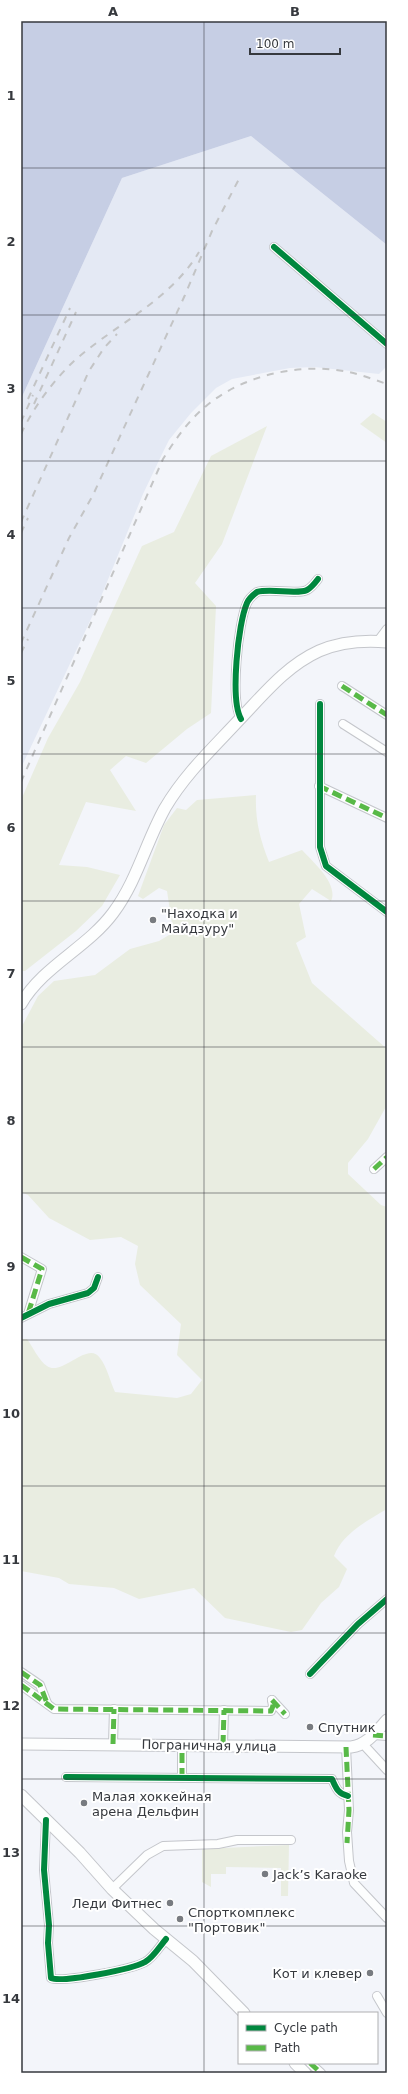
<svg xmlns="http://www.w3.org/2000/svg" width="408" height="2094" font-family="'DejaVu Sans',sans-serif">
<rect width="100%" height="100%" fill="#f3f5fa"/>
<!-- built -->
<polygon fill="#e4e9f4" points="251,136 387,245 387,366 379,374 314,367 290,368 232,379 216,388 191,413 169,440 164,450 143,494 98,604 21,768 21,399 122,178"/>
<!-- green -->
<g fill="#e9ede1">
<polygon points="373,413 387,422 387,443 360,424"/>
<polygon points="267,426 222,544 195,583 216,606 211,713 187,729 146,763 126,756 110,770 136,811 86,802 59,865 87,867 120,875 102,906 76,931 25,971 21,971 21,800 48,738 80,682 142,546 174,532 211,456"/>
<path d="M256 795C255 820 260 839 269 862L302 850C313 862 339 884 331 901L312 889 299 904 306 937 296 943 312 983 387 1049V1105L368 1139 348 1163V1174L381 1205 387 1207V1509C368 1520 342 1534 334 1556L347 1569 339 1587 321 1603 302 1630 291 1632 225 1618 194 1588 139 1599 114 1588 69 1584 59 1578 21 1571V1339H27C33 1347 39 1361 47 1366 62 1377 88 1340 100 1358 107 1367 110 1381 115 1392L177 1398 191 1394 202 1380 177 1355 181 1324 140 1285 135 1264 138 1246 121 1237 90 1240 49 1218 28 1195 21 1192V1028L38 996 54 981 95 975 130 949 159 941 169 935 172 924 167 891 159 888 143 899 138 896 164 825 177 808 186 810 197 800Z"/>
<polygon points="289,1845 288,1896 281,1896 281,1868 226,1867 226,1874 211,1874 211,1887 202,1882 202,1849"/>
</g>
<!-- water -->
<polygon fill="#c6cee4" points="21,21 387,21 387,245 251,136 122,178 21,399"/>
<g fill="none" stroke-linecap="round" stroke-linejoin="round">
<!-- minor casing -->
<g stroke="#c4c6cb" stroke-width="10">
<g id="minor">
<polyline points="274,247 387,344"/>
<polyline points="378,641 387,629"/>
<polyline points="342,686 387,715"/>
<polyline points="320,704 320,847 326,866 387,912"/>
<path d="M241 719C230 700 238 623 247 603 249 598 253 595 257 592 271 588 297 595 307 590 311 588 315 583 318 579"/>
<polyline points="343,724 387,752"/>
<polyline points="319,786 387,818"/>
<polyline points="374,1169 387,1157"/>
<polyline points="21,1257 42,1269 28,1314"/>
<polyline points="21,1318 49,1304 88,1293 94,1288 98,1277"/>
<polyline points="21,1672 40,1685 47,1703"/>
<polyline points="310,1674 358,1624 387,1599"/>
<polyline points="21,1685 54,1709 271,1711 273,1706 272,1700"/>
<polyline points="272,1700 285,1714"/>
<polyline points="373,1735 387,1736"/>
<polyline points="113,1744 114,1709"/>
<polyline points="363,1744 387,1770"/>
<polyline points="223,1745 224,1710"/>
<polyline points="346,1747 349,1810 347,1832 349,1861 354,1883 387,1918"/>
<path d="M66 1777 332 1779C336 1788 338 1794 348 1796"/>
<polyline points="182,1778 182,1745"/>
<path d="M46 1820 44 1870 49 1925 48 1943 51 1978C62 1983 133 1969 145 1962 153 1958 160 1946 166 1939"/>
<polyline points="112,1889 147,1855 163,1846 218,1844 237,1840 291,1840"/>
<polyline points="377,1996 387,2013"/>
<polyline points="310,2063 321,2073"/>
</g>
</g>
<!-- major casing -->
<g stroke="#c4c6cb" stroke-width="13">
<g id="major">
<path d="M21 1004C43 966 87 948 113 913 137 881 146 842 165 808 185 774 213 748 239 720 263 695 286 666 319 651 340 642 364 640 387 642"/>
<path d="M21 1744 351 1747C367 1745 376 1732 387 1720"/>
<polyline points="21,1795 80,1853 112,1889 154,1929 193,1961 244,2013"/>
<polyline points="295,2063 305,2073"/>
</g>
</g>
<!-- minor -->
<use href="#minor" stroke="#fdfefe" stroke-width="8"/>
<!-- major -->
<use href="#major" stroke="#fdfefe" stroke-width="11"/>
<!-- rail -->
<g stroke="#c3c4c5" stroke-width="2" stroke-dasharray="7 7" stroke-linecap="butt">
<polyline points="28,399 70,308"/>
<polyline points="34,404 76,312"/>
<polyline points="21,422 33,395"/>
<path d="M21 434C33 408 53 381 73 362 115 324 169 302 199 252"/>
<polyline points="21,522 89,371 104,348 117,334"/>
<polyline points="21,533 28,518"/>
<polyline points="21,643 69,538 93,495 185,295 212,231 240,177"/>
<polyline points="21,653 28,639"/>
<path d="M21 782 163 459C175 440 188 421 205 407 242 375 301 362 349 372 362 375 375 380 387 384"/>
</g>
<!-- quiet -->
<g stroke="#58b947" stroke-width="5" stroke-dasharray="10 5" stroke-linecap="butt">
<polyline points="342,686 387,715"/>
<polyline points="319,786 387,818"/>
<polyline points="374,1169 387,1157"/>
<polyline points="21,1257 42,1269 28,1314"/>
<polyline points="21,1672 40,1685 47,1703"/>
<polyline points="21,1685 54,1709 271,1711 273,1706 272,1700"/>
<polyline points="272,1700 285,1714"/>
<polyline points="373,1735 387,1736"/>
<polyline points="113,1744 114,1709"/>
<polyline points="223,1745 224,1710"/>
<polyline points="346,1747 349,1810 347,1843"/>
<polyline points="182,1778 182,1745"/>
<polyline points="310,2063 321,2073"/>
</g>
<!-- cycleway casing -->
<g stroke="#fff" stroke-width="8">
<g id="cycleway">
<polyline points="274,247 387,344"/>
<polyline points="320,704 320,847 326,866 387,912"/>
<path d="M241 719C230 700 238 623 247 603 249 598 253 595 257 592 271 588 297 595 307 590 311 588 315 583 318 579"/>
<polyline points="21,1318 49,1304 88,1293 94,1288 98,1277"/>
<polyline points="310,1674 358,1624 387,1599"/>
<path d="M66 1777 332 1779C336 1788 338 1794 348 1796"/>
<path d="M46 1820 44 1870 49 1925 48 1943 51 1978C62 1983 133 1969 145 1962 153 1958 160 1946 166 1939"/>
</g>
</g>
<!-- cycleway -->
<use href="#cycleway" stroke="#00873e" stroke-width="6"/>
</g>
<!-- grid -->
<path fill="none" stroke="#36393e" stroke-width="1" stroke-opacity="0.55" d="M204 21V2073M21 168H387M21 315H387M21 461H387M21 608H387M21 754H387M21 901H387M21 1047H387M21 1193H387M21 1340H387M21 1486H387M21 1633H387M21 1779H387M21 1926H387"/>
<!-- markers -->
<g fill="#787b80" stroke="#fff" stroke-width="1.5">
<circle cx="153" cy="920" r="4"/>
<circle cx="310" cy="1727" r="4"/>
<circle cx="84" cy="1803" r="4"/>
<circle cx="265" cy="1874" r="4"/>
<circle cx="170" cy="1903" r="4"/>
<circle cx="180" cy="1919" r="4"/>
<circle cx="370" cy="1973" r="4"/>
</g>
<g text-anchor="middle" stroke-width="4" stroke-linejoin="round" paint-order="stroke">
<!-- poi labels -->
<g font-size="13" fill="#36393e" stroke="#fff" text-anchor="start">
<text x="161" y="918">"Находка и<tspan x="161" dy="15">Майдзуру"</tspan></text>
<text x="318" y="1732">Спутник</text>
<text x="92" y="1801">Малая хоккейная<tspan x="92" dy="15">арена Дельфин</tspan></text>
<text x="273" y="1879">Jack’s Karaoke</text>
<text x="162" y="1908" text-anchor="end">Леди Фитнес</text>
<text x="188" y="1917">Спорткомплекс<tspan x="188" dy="15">"Портовик"</tspan></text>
<text x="362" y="1978" text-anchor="end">Кот и клевер</text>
</g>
<!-- street labels -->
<g font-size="13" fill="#36393e" stroke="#fff">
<text transform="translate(209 1745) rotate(1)" y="5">Пограничная улица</text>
</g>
</g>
<!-- border -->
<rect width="408" height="2094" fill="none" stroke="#ffffff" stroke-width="44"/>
<!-- legend -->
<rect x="238" y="2012" width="140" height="52" fill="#ffffff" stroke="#afb0b2"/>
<rect x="246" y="2025" width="20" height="6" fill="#00873e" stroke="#afb0b2"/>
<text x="274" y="2032" font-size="12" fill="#36393e">Cycle path</text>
<rect x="246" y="2045" width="20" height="6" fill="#58b947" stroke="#afb0b2"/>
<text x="274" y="2052" font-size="12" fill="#36393e">Path</text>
<!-- scale -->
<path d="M250 48v6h90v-6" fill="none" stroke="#36393e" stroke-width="2"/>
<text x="256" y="48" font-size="12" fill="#36393e" stroke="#ffffff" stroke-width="3" paint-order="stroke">100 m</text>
<rect x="22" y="22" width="364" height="2050" fill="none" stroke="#36393e" stroke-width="1.5"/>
<g font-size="13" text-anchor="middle" font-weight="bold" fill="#36393e">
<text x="113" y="16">A</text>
<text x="295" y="16">B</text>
<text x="11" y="100">1</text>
<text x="11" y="246">2</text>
<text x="11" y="393">3</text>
<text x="11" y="539">4</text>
<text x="11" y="685">5</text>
<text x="11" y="832">6</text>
<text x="11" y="978">7</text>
<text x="11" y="1125">8</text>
<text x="11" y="1271">9</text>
<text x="11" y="1418">10</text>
<text x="11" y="1564">11</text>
<text x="11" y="1710">12</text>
<text x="11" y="1857">13</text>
<text x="11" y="2003">14</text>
</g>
</svg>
